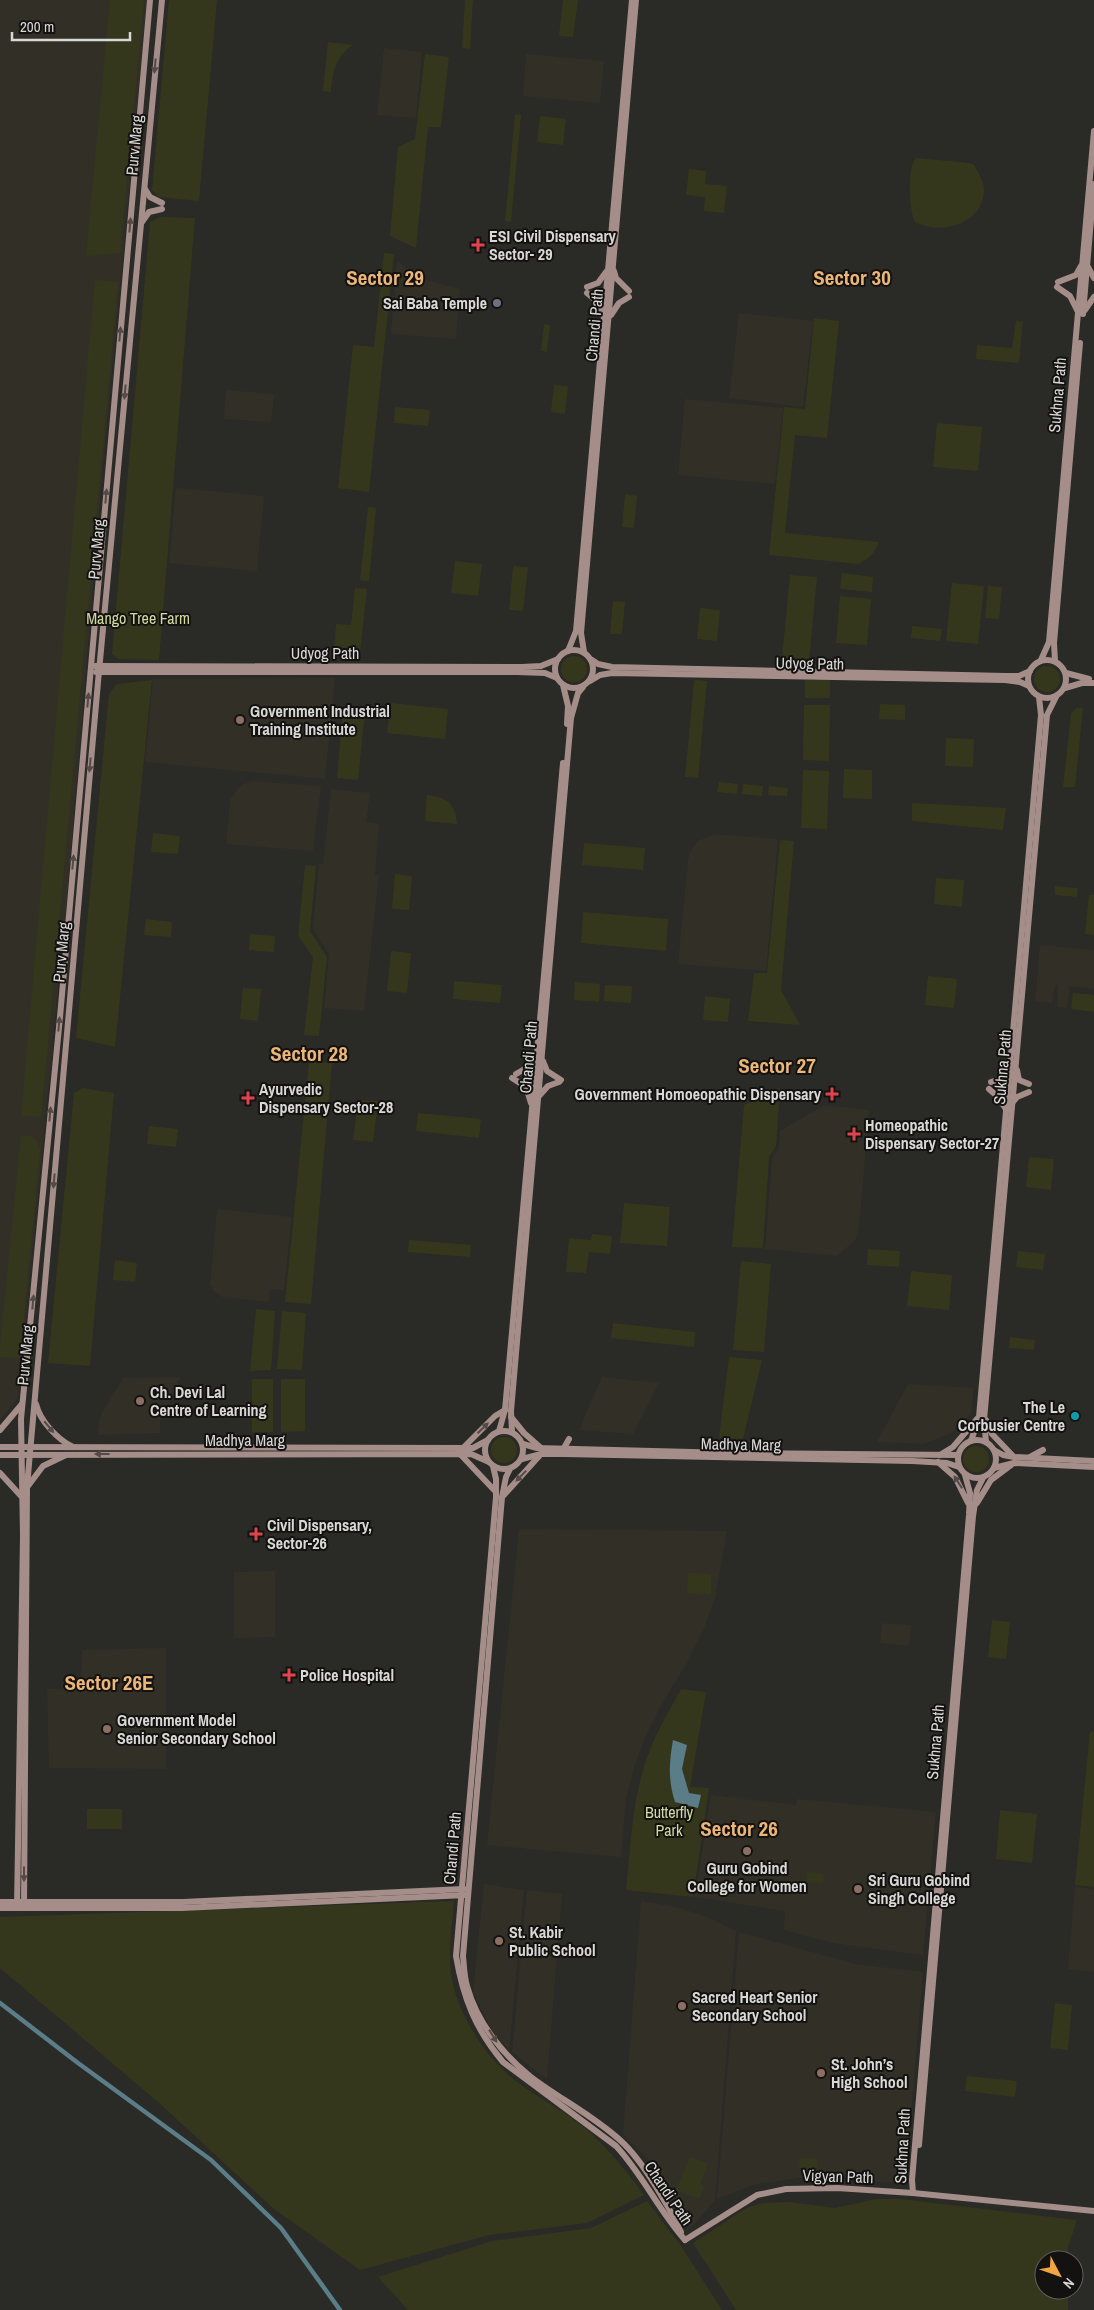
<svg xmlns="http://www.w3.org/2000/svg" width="1094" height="2310" font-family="'Archivo Narrow',sans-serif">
<rect width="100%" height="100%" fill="#2a2a26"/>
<!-- built -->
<g fill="#323026">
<polygon points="0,0 147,0 103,466 67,897 18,1398 0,1420"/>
<polygon points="384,48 422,52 416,118 377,115"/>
<polygon points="526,54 604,61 600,103 523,96"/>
<polygon points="397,261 422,279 460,289 456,339 391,334"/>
<polygon points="739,313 813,321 803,407 729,398"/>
<polygon points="226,390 274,394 271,422 224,419"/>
<polygon points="685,399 783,408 775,484 678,475"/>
<polygon points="176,488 264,496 257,571 169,563"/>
<polygon points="335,678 325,779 145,762 153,679"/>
<polygon points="252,781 321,786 313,851 226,844 230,799 241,785"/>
<polygon points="331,789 370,793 366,822 379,824 375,875 379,875 364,1011 324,1008 329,954 313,928 319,863 323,864"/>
<polygon points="714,834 778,839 766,971 678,964 688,860 690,851 698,841"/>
<polygon points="1040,945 1094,950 1094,989 1070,986 1067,1008 1057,1007 1058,985 1055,985 1052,1003 1035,1001"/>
<polygon points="824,1105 869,1110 859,1228 855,1240 837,1256 765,1249 772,1159 779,1149 780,1131"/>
<polygon points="217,1209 292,1217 284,1290 270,1289 269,1302 222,1297 215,1292 210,1285"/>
<polygon points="180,1377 177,1383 179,1385 160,1419 160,1433 97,1435 100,1417 123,1378"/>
<polygon points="602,1377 659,1383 633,1434 579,1430"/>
<polygon points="908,1384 974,1388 971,1413 951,1433 924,1444 877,1442"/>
<polygon points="519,1529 727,1531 715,1598 705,1626 687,1663 664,1700 646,1735 635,1765 626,1798 621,1857 487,1845"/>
<polygon points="275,1571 275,1637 234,1638 234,1572"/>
<polygon points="882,1623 911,1625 909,1646 880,1643"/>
<polygon points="166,1648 166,1769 49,1768 47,1689 81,1688 82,1650"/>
<polygon points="711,1795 796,1805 797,1799 936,1812 923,1955 833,1943 784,1930 785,1911 695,1897"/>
<polygon points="484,1884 524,1890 509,2051 493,2032 473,1992"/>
<polygon points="1075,1887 1094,1889 1094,1972 1068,1969"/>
<polygon points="527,1890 562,1894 547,2079 512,2052"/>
<polygon points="641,1901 676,1907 705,1916 736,1931 715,2200 691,2228 647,2159 623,2134"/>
<polygon points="739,1932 856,1964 923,1972 905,2183 867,2181 828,2174 756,2184 717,2199"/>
</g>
<!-- green -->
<g fill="#35371d">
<polygon points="110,0 144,0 120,253 86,256"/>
<polygon points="169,0 217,0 199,201 159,197 152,190"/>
<polygon points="465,0 473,0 470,49 462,48"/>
<polygon points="563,0 578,0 573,37 559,36"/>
<path d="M328 42 353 45C336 56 332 72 331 92L323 91Z"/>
<polygon points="425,54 449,57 441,127 428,127 416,248 390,236 398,147 415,139"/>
<polygon points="515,114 521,115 511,222 505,221"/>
<polygon points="540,116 566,119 563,145 537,142"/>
<path d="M916 158 970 163 974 165C978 172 984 182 984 190 983 224 942 236 915 222 909 212 907 166 916 158Z"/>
<polygon points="689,169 706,171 705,184 727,186 724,213 704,211 705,197 686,195"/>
<polygon points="160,217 195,218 159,660 118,659 112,654 150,222"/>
<polygon points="384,253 394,254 369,492 338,488 353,345 374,347"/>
<polygon points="95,280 118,282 41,1117 21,1116"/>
<path d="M814 318 839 321 827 438 795 435 785 533 879 542C874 553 870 559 858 564L769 555 784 407 805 409Z"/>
<polygon points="1016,321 1023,322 1019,363 976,359 977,345 1012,348"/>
<polygon points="544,324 550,325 547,352 541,351"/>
<polygon points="554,385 568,386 565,414 551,412"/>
<polygon points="395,407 430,410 428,426 394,423"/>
<polygon points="937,423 982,427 978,471 933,467"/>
<polygon points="625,494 637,496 634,528 622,527"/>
<polygon points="368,507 376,508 369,581 360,580"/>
<polygon points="455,561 482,564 478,596 451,593"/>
<polygon points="513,566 528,567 523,611 509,610"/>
<polygon points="842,573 873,577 872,592 840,589"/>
<polygon points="790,575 817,577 809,661 782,658"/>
<polygon points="952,583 984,586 978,644 946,641"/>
<polygon points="988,586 1002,587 999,619 985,618"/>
<polygon points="355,588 367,589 360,653 334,652 336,624 351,625"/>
<polygon points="840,596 871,599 867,645 836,643"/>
<polygon points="613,601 625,602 622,634 610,634"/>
<polygon points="700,608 720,610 717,641 697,639"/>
<polygon points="912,626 942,629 940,641 911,638"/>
<circle cx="574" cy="669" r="13"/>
<circle cx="1047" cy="679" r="13"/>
<polygon points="152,680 115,1047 76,1038 109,694 117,684"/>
<polygon points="694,680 707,681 698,778 685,777"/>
<rect x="805" y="680" width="25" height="18"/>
<polygon points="391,703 448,709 445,739 387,733"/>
<polygon points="880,704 905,705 905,720 879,719"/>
<polygon points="804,705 830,705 829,761 803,760"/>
<polygon points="1076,708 1083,708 1075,787 1063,787 1071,714"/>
<polygon points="343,709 365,711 358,780 337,778"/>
<polygon points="946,738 974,739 973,767 945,766"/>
<polygon points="844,769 872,770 872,799 843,798"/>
<polygon points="803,770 829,771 827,829 801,828"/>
<polygon points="719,782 738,784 737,794 717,792"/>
<polygon points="743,784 763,786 762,796 742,794"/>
<polygon points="769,786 788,788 787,796 768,795"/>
<path d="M427 795C448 798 455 803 457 824L425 821Z"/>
<polygon points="912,803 1006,808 1003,830 912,821"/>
<polygon points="153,833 180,836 178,854 151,852"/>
<polygon points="780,840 794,841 781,990 800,1025 748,1021 754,973 767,973"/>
<polygon points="584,843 645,848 643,870 582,865"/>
<polygon points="305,865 316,866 310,931 327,957 319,1036 304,1035 313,957 298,936"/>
<polygon points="395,874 412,876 409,910 392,909"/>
<polygon points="936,878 964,880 962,907 934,904"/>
<polygon points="1055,886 1078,888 1077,897 1055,895"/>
<polygon points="1089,895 1094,895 1094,935 1085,934"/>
<polygon points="583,912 668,919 666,951 581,943"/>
<polygon points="146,919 172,922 171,937 144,935"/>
<polygon points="250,934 275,936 274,952 249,950"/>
<polygon points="391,951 411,953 407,993 387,991"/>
<polygon points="928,976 957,979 954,1008 925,1005"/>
<polygon points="454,981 502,985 500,1003 453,999"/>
<polygon points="575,982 600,984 599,1002 574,1000"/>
<polygon points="605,985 632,986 631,1003 604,1001"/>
<polygon points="243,988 261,989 258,1021 240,1019"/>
<polygon points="1073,993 1094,995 1094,1012 1071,1009"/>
<polygon points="705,996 730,999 728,1022 703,1020"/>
<polygon points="309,1062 332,1063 311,1304 285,1302"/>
<polygon points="83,1088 114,1093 90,1366 48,1363 74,1093"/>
<polygon points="780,1088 776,1146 769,1157 763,1248 732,1247 744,1105"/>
<polygon points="358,1100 378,1101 373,1142 353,1140"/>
<polygon points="418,1113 481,1119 479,1138 416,1131"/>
<polygon points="149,1126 178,1129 176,1147 147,1144"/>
<polygon points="21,1135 34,1137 40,1148 20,1358 0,1357 0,1347"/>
<polygon points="1029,1157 1054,1159 1051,1190 1026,1187"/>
<polygon points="624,1203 670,1207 667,1246 620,1243"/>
<polygon points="592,1234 612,1236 610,1254 589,1252 586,1273 566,1272 569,1238 591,1240"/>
<polygon points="409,1240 471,1245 470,1257 408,1252"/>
<polygon points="868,1249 900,1251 899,1267 867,1265"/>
<polygon points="1018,1251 1045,1254 1043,1270 1016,1267"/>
<polygon points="115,1260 137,1263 135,1282 113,1280"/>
<polygon points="741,1261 771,1264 764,1352 733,1350"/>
<polygon points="911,1271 952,1275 949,1310 907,1306"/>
<polygon points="256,1309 275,1311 271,1370 250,1371"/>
<polygon points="282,1311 306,1313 302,1370 277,1369"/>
<polygon points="613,1323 695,1332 694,1347 611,1338"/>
<polygon points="1010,1337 1035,1340 1034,1350 1009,1348"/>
<polygon points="729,1357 762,1360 743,1439 719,1438"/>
<rect x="252" y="1379" width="21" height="53"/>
<polygon points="281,1379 305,1379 305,1431 281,1432"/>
<circle cx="504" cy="1450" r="13"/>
<circle cx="976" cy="1459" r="13"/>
<polygon points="688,1573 711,1574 711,1594 687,1593"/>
<polygon points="992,1620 1010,1622 1006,1659 988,1657"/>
<path d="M681 1689 706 1692 690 1787 709 1788 693 1897 626 1890C631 1844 632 1794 650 1750 658 1729 670 1709 681 1689Z"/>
<polygon points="1090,1731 1094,1732 1094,1887 1075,1885"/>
<rect x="87" y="1809" width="35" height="20"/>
<polygon points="1000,1810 1037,1814 1032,1863 996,1859"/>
<polygon points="807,1872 824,1874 823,1883 806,1882"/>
<path d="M454 1901C452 1929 446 1961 454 1988 462 2018 481 2048 502 2069 527 2093 560 2107 586 2129 609 2149 626 2171 644 2195L587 2223 489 2235 360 2270 274 2209 158 2102 0 1968V1917Z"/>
<polygon points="1055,2003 1072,2005 1068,2050 1050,2048"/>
<polygon points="967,2076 1017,2081 1015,2097 965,2091"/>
<polygon points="690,2157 708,2164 700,2184 704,2186 699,2199 676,2190"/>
<polygon points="799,2158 817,2158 818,2168 800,2169"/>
<polygon points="876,2199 900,2199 1077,2220 1068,2247 1068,2260 1044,2260 1044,2290 1068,2290 1068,2310 736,2310 693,2243 746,2208 763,2203 790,2202 835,2208"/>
<polygon points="647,2201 681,2246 722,2310 408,2310 378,2277 492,2241 591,2228"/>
</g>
<!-- water -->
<path fill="#5a7d87" d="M673 1740 687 1745 682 1769 689 1793 701 1795 698 1808 675 1802C668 1780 669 1763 673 1740Z"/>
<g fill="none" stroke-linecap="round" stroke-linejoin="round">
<!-- canal -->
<polyline stroke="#5a7d87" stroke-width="4.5" points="0,2003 78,2063 211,2160 281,2228 340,2310"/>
<!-- secondary -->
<g stroke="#a58e8a" stroke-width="6">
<polyline points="145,189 150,197 162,203"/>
<polyline points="142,222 149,212 162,209"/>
<polyline points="1088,267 1094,278"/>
<polyline points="614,271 616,278 629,291"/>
<polyline points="1058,282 1076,275 1081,266"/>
<polyline points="587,287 598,283 606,272"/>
<polyline points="1057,287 1070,296 1078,312"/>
<polyline points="587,293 600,304 601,311"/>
<polyline points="1085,310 1094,297"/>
<polyline points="1083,314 1094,184"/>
<polyline points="611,315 619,303 629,297"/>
<circle cx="574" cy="669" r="19"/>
<polyline points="568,651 576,631 632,0"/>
<polyline points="584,652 581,633 636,0"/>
<circle cx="1047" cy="679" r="19"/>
<polyline points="592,660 598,664 612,667 1006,676 1019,676 1030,671"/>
<polyline points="1041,660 1049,642 1094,131"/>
<polyline points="1055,661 1054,643 1080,343"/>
<polyline points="95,666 522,667 541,666 558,659"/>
<polyline points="96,672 517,672 545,673 557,678"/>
<polyline points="1066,673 1089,679"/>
<polyline points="590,681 600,675 612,673 1005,680 1020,682 1029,686"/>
<polyline points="563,685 568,706 567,724"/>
<polyline points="1065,688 1082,683 1094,683"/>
<polyline points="543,1061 547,1071 561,1080"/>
<polyline points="1017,1070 1019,1080 1029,1084"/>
<polyline points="516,1074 528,1067 535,1057"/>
<polyline points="512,1078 526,1087 531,1103"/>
<polyline points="991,1082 1003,1078 1008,1070"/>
<polyline points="989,1089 998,1097 1006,1109"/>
<polyline points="539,1096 548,1086 559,1082"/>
<polyline points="1012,1103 1017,1097 1029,1092"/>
<path d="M36 1404C40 1421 57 1439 73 1447"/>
<polyline points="511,1417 524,1433 541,1448"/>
<polyline points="986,1420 992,1434 1013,1456"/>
<polyline points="0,1430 22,1404"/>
<circle cx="504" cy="1450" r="19"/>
<polyline points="499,1431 505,1410 563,763"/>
<polyline points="512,1432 511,1411 571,718 578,693 583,687"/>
<circle cx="977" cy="1459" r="19"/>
<polyline points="971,1441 979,1417 1041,715 1039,697"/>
<polyline points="986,1442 984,1420 1047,715 1056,697"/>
<polyline points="523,1444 537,1448 730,1453 958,1455"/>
<polyline points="0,1447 473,1448 488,1440"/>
<polyline points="463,1448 495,1416 505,1410"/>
<polyline points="564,1448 569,1439"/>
<polyline points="994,1450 1003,1455 1014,1457 1094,1461"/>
<polyline points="460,1454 496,1492"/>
<polyline points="0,1455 471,1454 489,1462"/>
<polyline points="940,1455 953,1447 977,1419"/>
<polyline points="1030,1457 1043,1450"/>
<polyline points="522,1459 541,1454 564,1454 912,1461 947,1463 959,1467"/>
<polyline points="938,1462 955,1477 968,1503"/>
<path d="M493 1466 496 1479V1497L456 1956C463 1998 476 2030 503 2062L616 2146C643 2175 659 2211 685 2240"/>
<polyline points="994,1468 1014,1463 1094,1467"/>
<path d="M510 1469 506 1477 502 1497 463 1956C464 1965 464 1976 467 1986 477 2022 502 2054 531 2077 560 2099 594 2116 621 2141 643 2161 668 2205 681 2232"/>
<polyline points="0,1473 21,1496"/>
<polyline points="28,1486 43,1466 66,1455"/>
<polyline points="503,1496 541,1454"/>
<polyline points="977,1503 991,1480 1011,1465"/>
<polyline points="0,1902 183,1902 464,1889"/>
<polyline points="0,1908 182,1908 466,1895"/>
<polyline points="17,1908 23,1536 21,1419 60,1017 150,0"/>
<polyline points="24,1908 27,1487 98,682 162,0"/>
<polyline points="919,2145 973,1516 977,1490 983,1478"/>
<polyline points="913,2193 912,2180 969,1515 970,1493 965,1475"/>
<polyline points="685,2240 757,2195 786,2189 837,2188 913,2193 1094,2211"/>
</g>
</g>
<!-- one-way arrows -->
<defs><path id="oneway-solid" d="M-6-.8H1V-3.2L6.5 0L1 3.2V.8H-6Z" transform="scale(1.25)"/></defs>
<g fill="#554a47">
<use href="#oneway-solid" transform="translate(155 66) rotate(95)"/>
<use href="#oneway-solid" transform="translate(130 225) rotate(-85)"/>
<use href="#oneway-solid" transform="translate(120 334) rotate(-85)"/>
<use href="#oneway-solid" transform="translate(125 392) rotate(95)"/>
<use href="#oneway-solid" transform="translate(106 496) rotate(-85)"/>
<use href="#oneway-solid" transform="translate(88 700) rotate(-85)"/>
<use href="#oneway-solid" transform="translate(90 765) rotate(95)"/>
<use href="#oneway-solid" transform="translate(73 862) rotate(-85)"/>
<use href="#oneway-solid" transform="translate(59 1024) rotate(-85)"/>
<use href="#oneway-solid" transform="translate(50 1114) rotate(-85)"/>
<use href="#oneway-solid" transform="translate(54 1181) rotate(95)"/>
<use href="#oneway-solid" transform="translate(33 1302) rotate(-85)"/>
<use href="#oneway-solid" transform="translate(49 1427) rotate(50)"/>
<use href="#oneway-solid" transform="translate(483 1428) rotate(-44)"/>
<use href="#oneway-solid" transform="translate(102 1454) rotate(180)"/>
<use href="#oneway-solid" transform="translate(521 1476) rotate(134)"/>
<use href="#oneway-solid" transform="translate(958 1482) rotate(-123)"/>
<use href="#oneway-solid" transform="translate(24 1874) rotate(90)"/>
<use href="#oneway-solid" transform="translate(493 2036) rotate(58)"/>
</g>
<!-- markers -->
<g fill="#e0444e" stroke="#131211" stroke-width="2">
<path d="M475.5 237.5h5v5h5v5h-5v5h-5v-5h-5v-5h5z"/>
<path d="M829.5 1086.5h5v5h5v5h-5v5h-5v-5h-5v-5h5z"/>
<path d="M245.5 1090.5h5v5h5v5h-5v5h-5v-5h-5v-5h5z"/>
<path d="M851.5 1126.5h5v5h5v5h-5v5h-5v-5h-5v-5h5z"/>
<path d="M253.5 1526.5h5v5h5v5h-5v5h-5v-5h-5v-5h5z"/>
<path d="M286.5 1667.5h5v5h5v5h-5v5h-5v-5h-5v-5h5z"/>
</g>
<circle fill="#6b7280" stroke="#131211" stroke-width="2" cx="497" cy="303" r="5"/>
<g fill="#8d6e63" stroke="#131211" stroke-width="2">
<circle cx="240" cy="720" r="5"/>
<circle cx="140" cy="1401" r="5"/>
<circle cx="107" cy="1729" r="5"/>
<circle cx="747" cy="1851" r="5"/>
<circle cx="858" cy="1889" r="5"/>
<circle cx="499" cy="1941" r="5"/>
<circle cx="682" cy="2006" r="5"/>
<circle cx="821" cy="2073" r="5"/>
</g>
<circle fill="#0f9aa8" stroke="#131211" stroke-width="2" cx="1075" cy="1416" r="5"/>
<g text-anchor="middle" stroke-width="4" stroke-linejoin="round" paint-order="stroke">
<!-- street labels -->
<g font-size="16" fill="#d8d8d5" stroke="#131211">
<text transform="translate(134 145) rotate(-85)" y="6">Purv Marg</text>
<text transform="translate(594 325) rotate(-85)" y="6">Chandi Path</text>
<text transform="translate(1057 395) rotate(-85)" y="6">Sukhna Path</text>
<text transform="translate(96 549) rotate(-85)" y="6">Purv Marg</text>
<text x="325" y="659">Udyog Path</text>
<text transform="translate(810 663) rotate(1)" y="6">Udyog Path</text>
<text transform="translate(61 952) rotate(-85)" y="6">Purv Marg</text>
<text transform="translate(528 1057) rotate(-85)" y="6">Chandi Path</text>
<text transform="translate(1002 1067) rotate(-85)" y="6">Sukhna Path</text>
<text transform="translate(25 1355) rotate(-85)" y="6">Purv Marg</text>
<text x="245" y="1446">Madhya Marg</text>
<text transform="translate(741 1444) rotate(1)" y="6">Madhya Marg</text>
<text transform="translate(935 1742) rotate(-85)" y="6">Sukhna Path</text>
<text transform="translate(452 1848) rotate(-85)" y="6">Chandi Path</text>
<text transform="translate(902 2146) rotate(-87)" y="6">Sukhna Path</text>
<text transform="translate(838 2176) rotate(2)" y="6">Vigyan Path</text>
<text transform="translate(669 2193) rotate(56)" y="6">Chandi Path</text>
</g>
<!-- poi labels -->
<g font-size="16" font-weight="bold" fill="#d8d8d5" stroke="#131211" text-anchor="start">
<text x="489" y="242">ESI Civil Dispensary<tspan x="489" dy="18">Sector- 29</tspan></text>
<text x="487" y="309" text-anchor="end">Sai Baba Temple</text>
<text x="250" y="717">Government Industrial<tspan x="250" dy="18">Training Institute</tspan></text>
<text x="259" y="1095">Ayurvedic<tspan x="259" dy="18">Dispensary Sector-28</tspan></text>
<text x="821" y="1100" text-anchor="end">Government Homoeopathic Dispensary</text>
<text x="865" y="1131">Homeopathic<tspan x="865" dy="18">Dispensary Sector-27</tspan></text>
<text x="150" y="1398">Ch. Devi Lal<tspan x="150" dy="18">Centre of Learning</tspan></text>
<text x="1065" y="1413" text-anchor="end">The Le<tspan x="1065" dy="18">Corbusier Centre</tspan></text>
<text x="267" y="1531">Civil Dispensary,<tspan x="267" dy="18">Sector-26</tspan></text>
<text x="300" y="1681">Police Hospital</text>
<text x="117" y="1726">Government Model<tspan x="117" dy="18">Senior Secondary School</tspan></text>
<text x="747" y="1874" text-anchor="middle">Guru Gobind<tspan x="747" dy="18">College for Women</tspan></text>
<text x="868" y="1886">Sri Guru Gobind<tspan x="868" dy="18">Singh College</tspan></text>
<text x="509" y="1938">St. Kabir<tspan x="509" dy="18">Public School</tspan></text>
<text x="692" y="2003">Sacred Heart Senior<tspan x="692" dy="18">Secondary School</tspan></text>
<text x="831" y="2070">St. John’s<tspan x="831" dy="18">High School</tspan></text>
</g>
<!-- park labels -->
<g font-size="16" fill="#d4d9a2" stroke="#131211">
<text x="138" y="624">Mango Tree Farm</text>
<text x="669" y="1818">Butterfly<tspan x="669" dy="18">Park</tspan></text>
</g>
<!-- district labels -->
<g font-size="21" font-weight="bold" fill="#ecb679" stroke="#131211">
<text x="385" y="285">Sector 29</text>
<text x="852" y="285">Sector 30</text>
<text x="309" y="1061">Sector 28</text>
<text x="777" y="1073">Sector 27</text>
<text x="109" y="1690">Sector 26E</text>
<text x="739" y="1836">Sector 26</text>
</g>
</g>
<!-- north arrow -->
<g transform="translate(1059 2275) rotate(131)"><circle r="24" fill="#131211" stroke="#62615f"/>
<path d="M0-4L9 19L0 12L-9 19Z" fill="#f2a541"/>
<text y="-8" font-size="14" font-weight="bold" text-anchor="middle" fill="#d8d8d5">N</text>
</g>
<!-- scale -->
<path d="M12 32v8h118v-8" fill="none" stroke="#d8d8d5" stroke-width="2.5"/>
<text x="20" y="32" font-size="15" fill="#d8d8d5" stroke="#131211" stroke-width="4" paint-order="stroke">200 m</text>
</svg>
